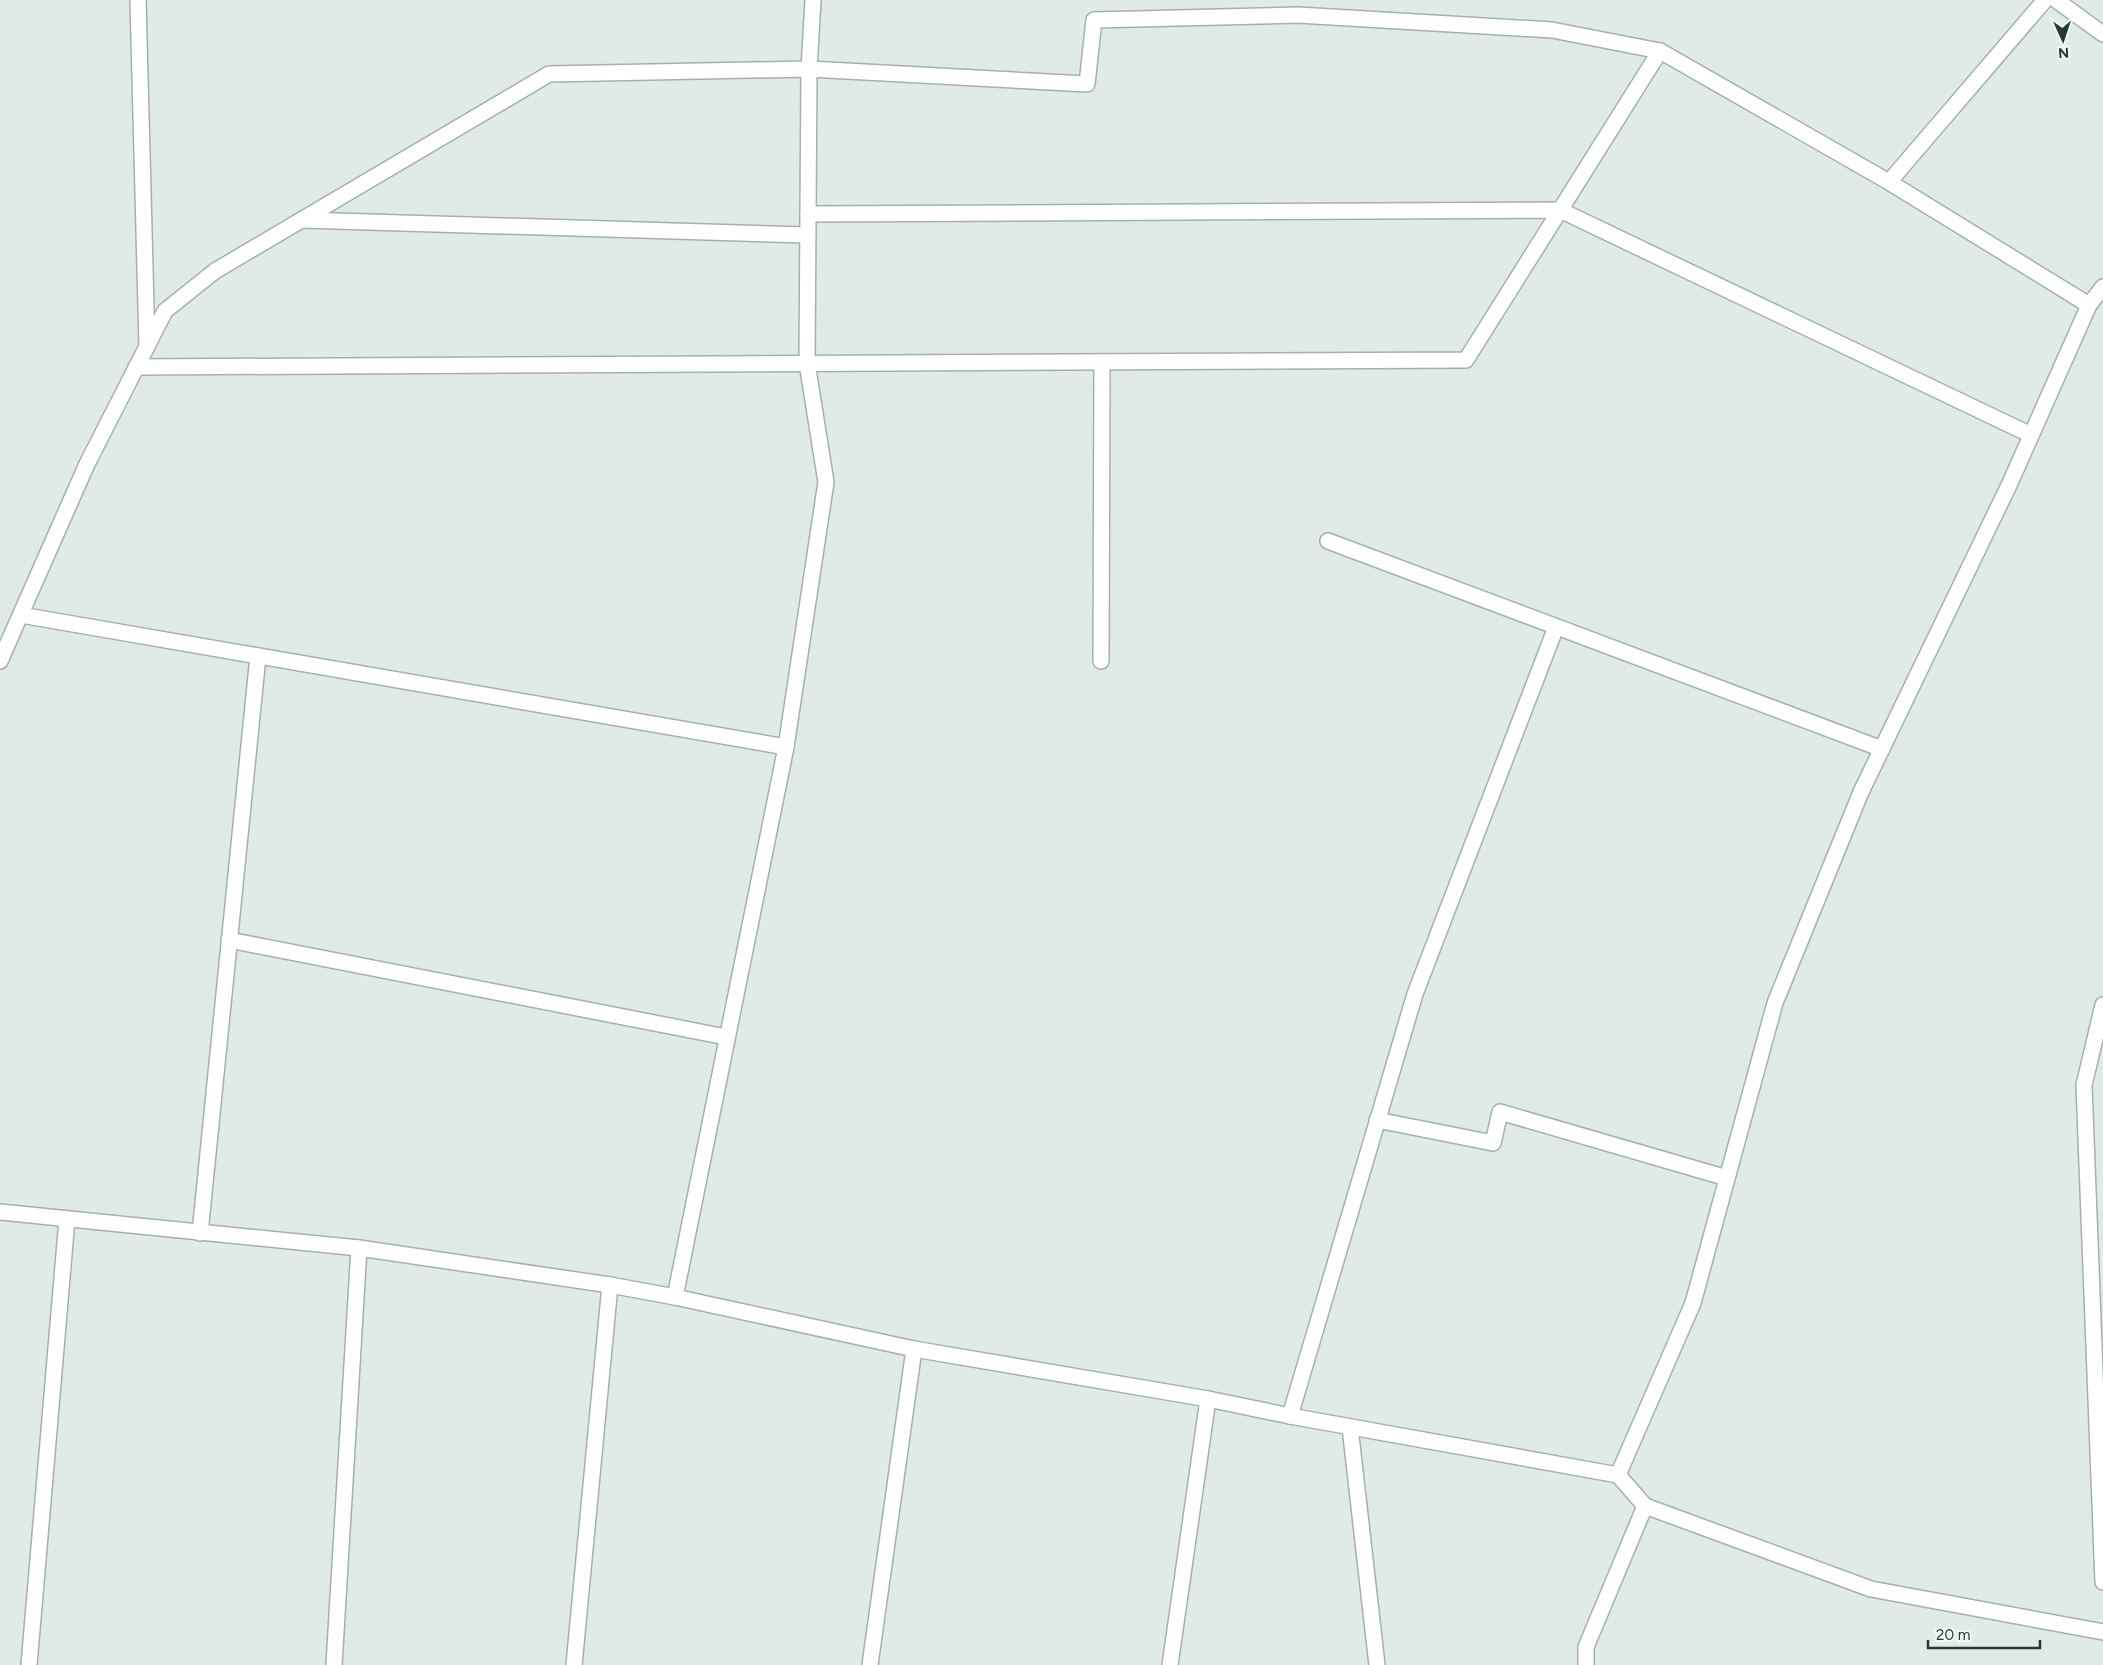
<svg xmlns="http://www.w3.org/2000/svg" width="2103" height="1665" font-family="Figtree,sans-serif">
<rect width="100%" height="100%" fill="#e0eae6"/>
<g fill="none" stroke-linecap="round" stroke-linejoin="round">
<!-- minor casing -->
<g stroke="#a3b1ad" stroke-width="18">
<g id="minor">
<polyline points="138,0 147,346"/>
<polyline points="2056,0 2103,34"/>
<polyline points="1889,182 2045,0"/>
<polyline points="808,214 1560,210 2031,435"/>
<polyline points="302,220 808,235"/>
<polyline points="136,367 1466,360 1660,51"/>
<polyline points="1328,541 1882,749"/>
<polyline points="21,615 786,747"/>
<polyline points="0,661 87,464 165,311 215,271 549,74 809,69 1087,84 1094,20 1298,15 1552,30 1660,51 1889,182 2089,305"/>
<polyline points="1101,661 1102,362"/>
<polyline points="229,940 726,1037"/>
<polyline points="2103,1005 2084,1085 2103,1582"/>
<polyline points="1377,1120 1493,1143 1500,1112 1727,1178"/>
<polyline points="0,1212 359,1248 610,1285 675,1297 914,1349 1208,1399 1290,1416 1618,1475"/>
<polyline points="200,1233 258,656"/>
<polyline points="675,1297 786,747 826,482 807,363 809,69 813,0"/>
<polyline points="1290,1416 1415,994 1556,627"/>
<polyline points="1350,1427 1377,1665"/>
<polyline points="1645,1506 1871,1589 2103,1632"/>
<polyline points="29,1665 67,1219"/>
<polyline points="334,1665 359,1248"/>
<polyline points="574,1665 610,1285"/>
<polyline points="870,1665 914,1349"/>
<polyline points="1170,1665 1208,1399"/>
<polyline points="1586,1665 1586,1647 1645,1506 1618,1475 1693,1303 1775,1003 1861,792 2010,483 2089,305 2103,287"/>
</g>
</g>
<!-- minor -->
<use href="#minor" stroke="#fff" stroke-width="15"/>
</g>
<!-- north arrow -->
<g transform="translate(2063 40) rotate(177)" stroke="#f0f7f4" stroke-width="4" paint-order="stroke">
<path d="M0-4L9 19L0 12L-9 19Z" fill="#223934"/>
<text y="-8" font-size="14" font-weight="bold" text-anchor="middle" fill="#223934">N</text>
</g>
<!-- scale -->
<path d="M1928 1640v8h112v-8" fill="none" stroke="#223934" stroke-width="2.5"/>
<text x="1936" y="1640" font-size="15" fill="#223934" stroke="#f0f7f4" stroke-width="4" paint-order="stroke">20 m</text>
</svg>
